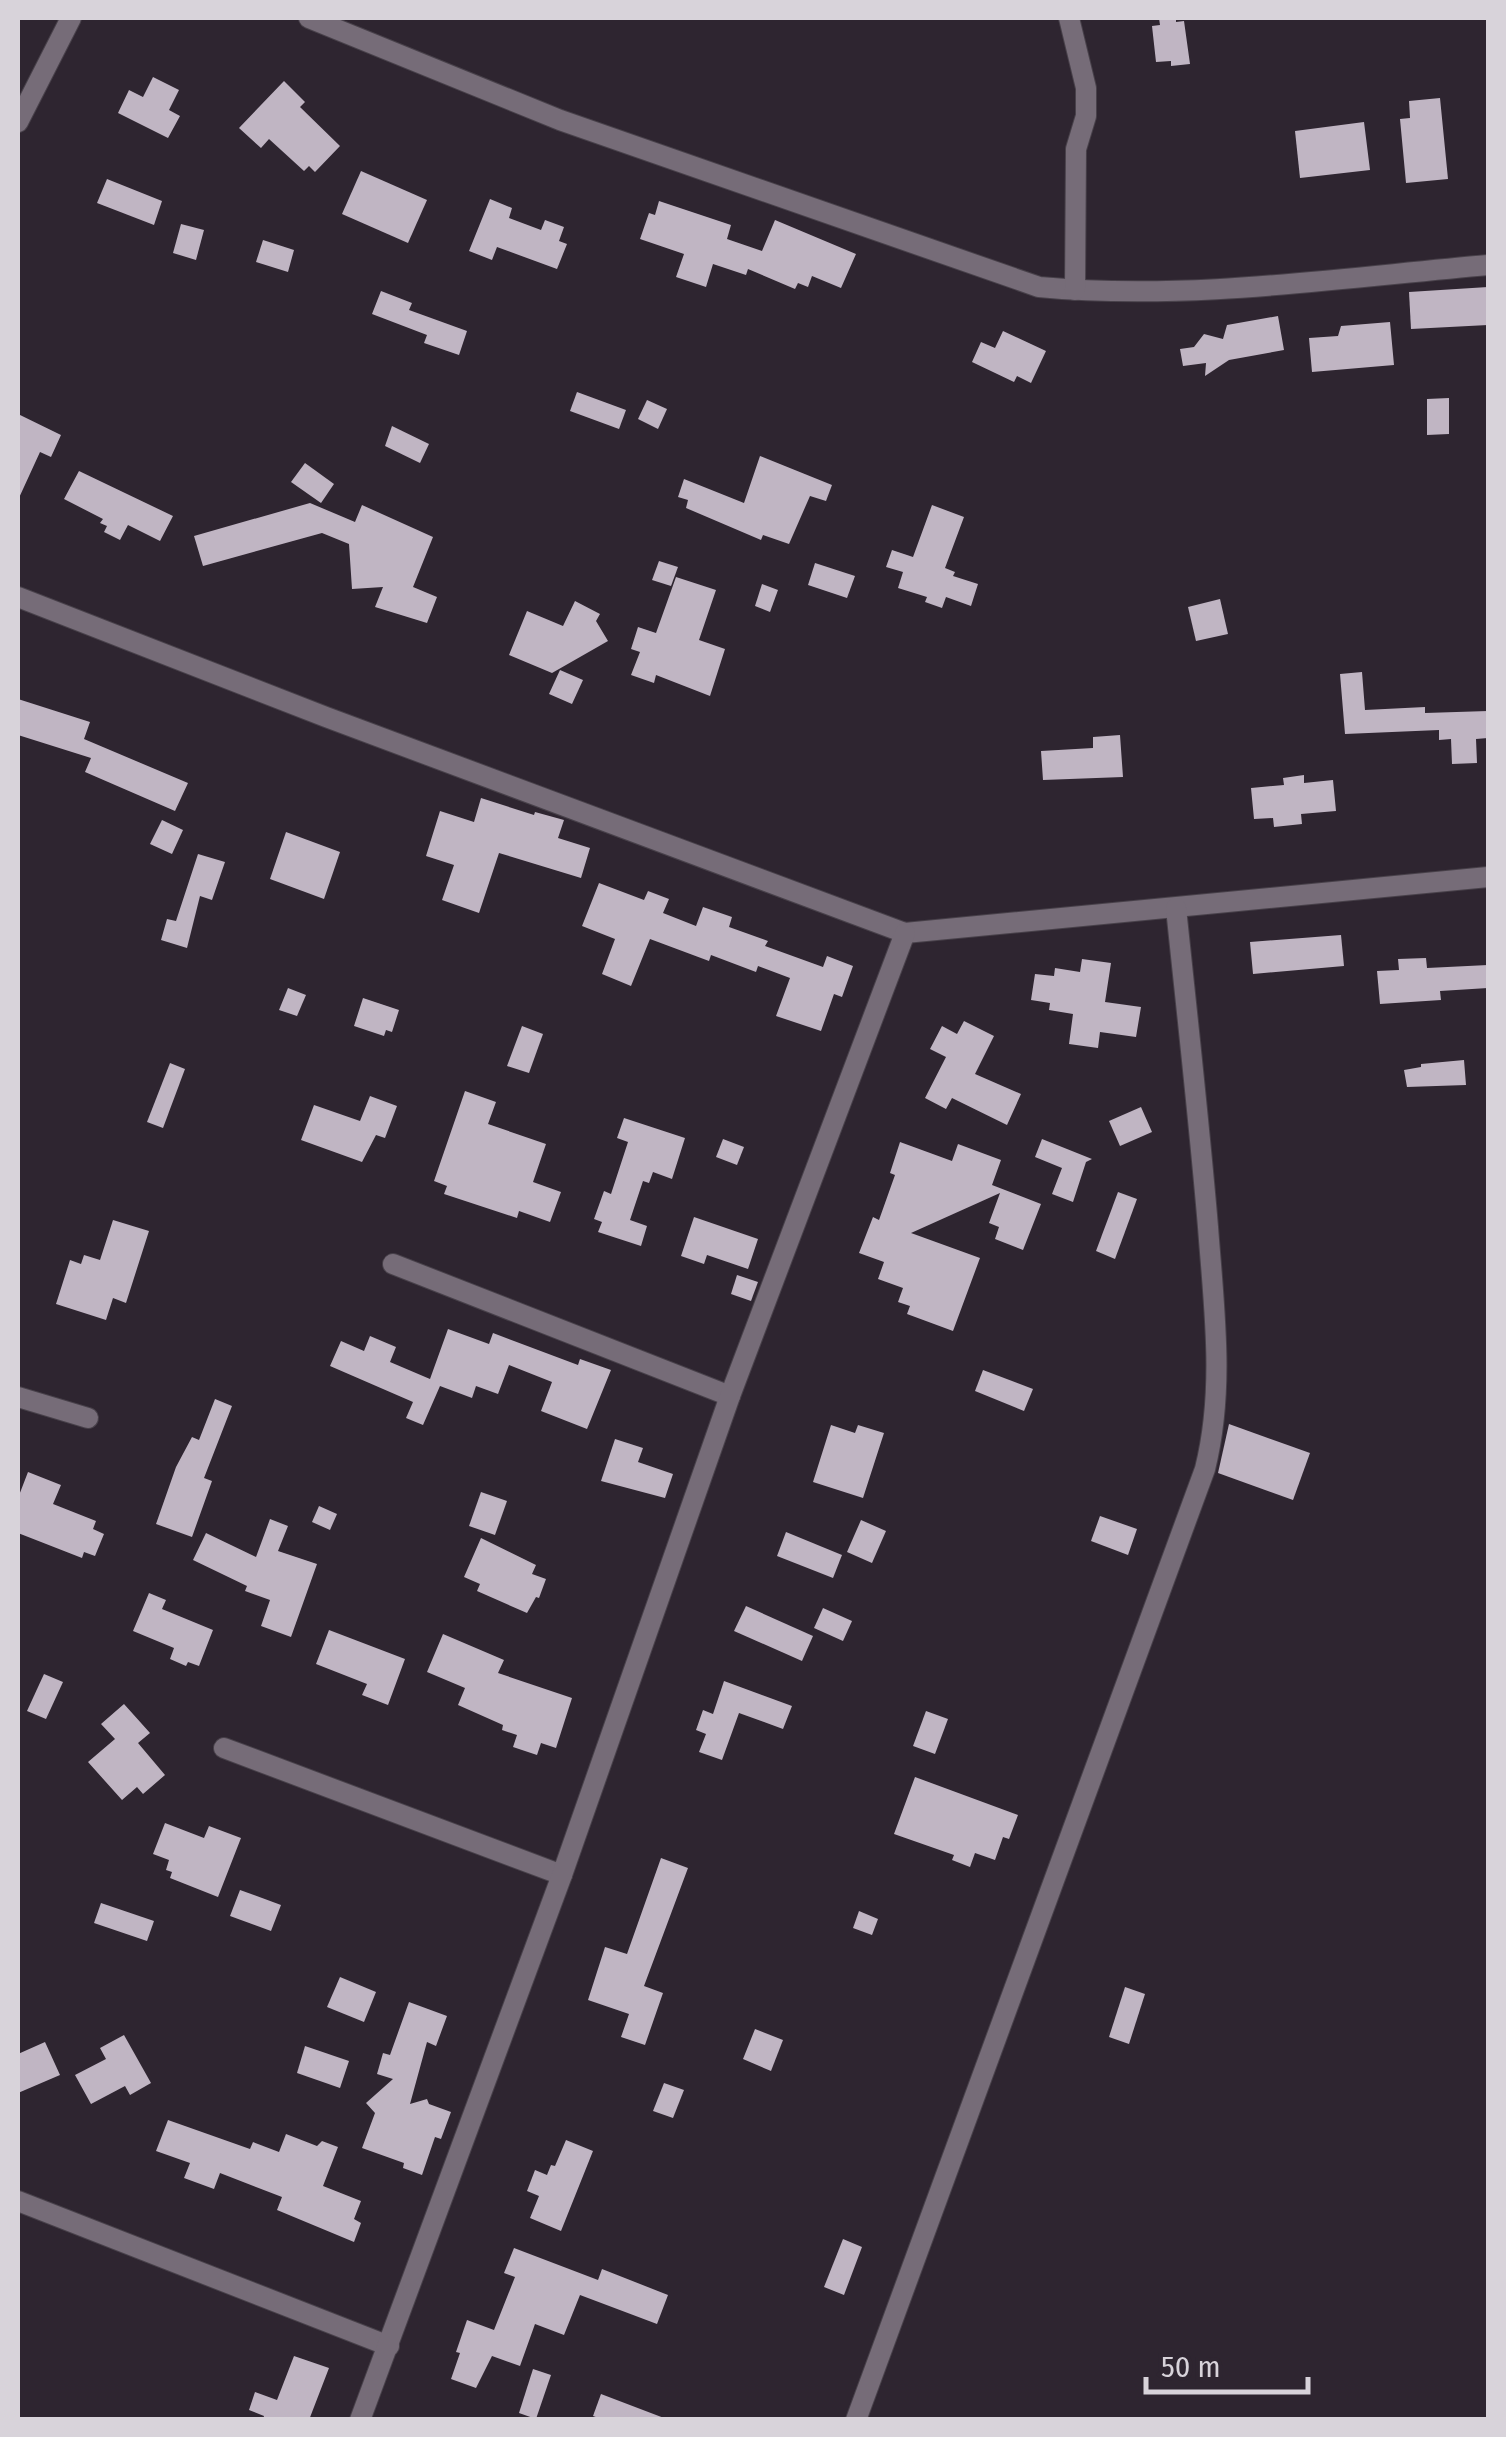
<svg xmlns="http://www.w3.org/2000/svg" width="1506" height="2437" font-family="'Fira Sans Condensed',sans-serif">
<rect width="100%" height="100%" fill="#2e2530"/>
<!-- building -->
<g fill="#c0b5c3">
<polygon points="1159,18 1176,18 1176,22 1184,21 1190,64 1171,66 1171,61 1156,62 1152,26 1160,25"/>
<polygon points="153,77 179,90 169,110 180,116 168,138 118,113 129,90 143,97"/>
<polygon points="284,81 305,102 300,107 340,146 315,172 309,166 304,171 269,139 261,148 239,128"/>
<polygon points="1440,98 1448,179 1406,183 1400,119 1410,118 1409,101"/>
<polygon points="1364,122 1370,170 1300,178 1295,131"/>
<polygon points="361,171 427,200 408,243 342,214"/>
<polygon points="107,179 162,201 154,225 97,203"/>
<polygon points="490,199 512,208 509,218 541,230 545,220 564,227 559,241 567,244 557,269 497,247 492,260 469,251"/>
<polygon points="659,201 731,225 727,239 762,251 775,220 856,254 841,288 812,276 808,287 798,283 795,289 748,269 746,275 713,264 706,287 676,277 684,254 640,239 649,213 655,215"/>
<polygon points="181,224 204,230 196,260 173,253"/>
<polygon points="263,240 294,250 288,272 256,262"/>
<polygon points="1488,287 1488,325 1411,329 1409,292"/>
<polygon points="381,291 412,303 409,310 467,331 459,355 424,343 427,335 372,314"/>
<polygon points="1278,316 1284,350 1229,360 1205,376 1206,363 1183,366 1180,349 1194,347 1204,334 1223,339 1227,325"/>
<polygon points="1390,322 1394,365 1312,372 1309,338 1338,336 1341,326"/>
<polygon points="1003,331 1046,351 1031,383 1017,376 1014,382 972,362 981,342 995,348"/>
<polygon points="577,392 626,410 619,429 570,411"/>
<polygon points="1449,398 1449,434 1427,435 1427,399"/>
<polygon points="647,400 667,409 658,429 638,419"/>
<polygon points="18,414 61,435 51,457 40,452 18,500"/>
<polygon points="392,426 429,444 420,463 385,446"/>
<polygon points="760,456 832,485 826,501 810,496 789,544 763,535 761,540 686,508 688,500 678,497 684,479 744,503"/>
<polygon points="305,463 334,484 321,503 291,482"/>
<polygon points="79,471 173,516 160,541 128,525 120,540 104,532 107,526 100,523 103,519 64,499"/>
<polygon points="310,503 355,522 362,505 433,537 413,587 437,597 427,623 375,607 383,587 352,589 349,544 322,533 203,566 194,536"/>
<polygon points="932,505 964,517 945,568 955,572 953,576 978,584 971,606 946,597 942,608 925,602 927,597 898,588 903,572 886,567 892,550 913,557"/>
<polygon points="659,561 678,567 671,586 652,580"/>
<polygon points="815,563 855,576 847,598 808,585"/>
<polygon points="676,577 716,590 699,640 725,649 710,696 656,675 654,683 631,675 640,652 631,649 638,627 656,633"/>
<polygon points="762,584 778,590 770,612 755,606"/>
<polygon points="1220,599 1228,634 1196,641 1188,607"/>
<polygon points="575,601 600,614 596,621 608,641 552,673 509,655 527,611 563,626"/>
<polygon points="560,670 583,680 572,704 549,694"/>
<polygon points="1362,672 1365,710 1425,707 1425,713 1488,711 1488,738 1476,739 1477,763 1452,764 1451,739 1439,740 1439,730 1345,734 1340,674"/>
<polygon points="18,699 90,722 84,739 188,783 175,811 85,772 91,758 18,735"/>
<polygon points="1120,735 1123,777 1043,780 1041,751 1093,748 1093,737"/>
<polygon points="1304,775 1304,783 1333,780 1336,811 1301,814 1302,824 1274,827 1273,818 1254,819 1251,788 1284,785 1283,778"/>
<polygon points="481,798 534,815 535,812 564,820 558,838 590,848 581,878 499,853 479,913 442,900 454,865 426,856 440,811 474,822"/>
<polygon points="162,820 183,830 172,854 150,844"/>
<polygon points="286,832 340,852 324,899 270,879"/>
<polygon points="198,854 225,862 212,900 200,896 187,948 161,940 167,919 176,921"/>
<polygon points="599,883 644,900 648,891 669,899 663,913 696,926 703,907 732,917 729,927 768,941 765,946 823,967 827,956 853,966 842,997 834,994 821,1031 776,1016 790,978 758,966 756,972 711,955 709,961 650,939 631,986 602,974 615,939 582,926"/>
<polygon points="1341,935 1344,966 1253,974 1250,942"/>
<polygon points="1426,958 1427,968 1488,965 1488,988 1440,991 1441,1000 1380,1004 1377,971 1399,970 1398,959"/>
<polygon points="1082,959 1111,963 1105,1002 1141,1007 1136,1037 1100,1032 1098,1048 1069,1044 1073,1014 1049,1010 1050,1003 1031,1000 1035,974 1054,976 1055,968 1080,972"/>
<polygon points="288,988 306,995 297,1016 279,1010"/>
<polygon points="363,998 399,1010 392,1032 386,1030 384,1036 354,1026"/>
<polygon points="964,1021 994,1036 975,1074 1021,1094 1007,1125 952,1098 946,1109 925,1098 946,1057 930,1049 942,1026 957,1034"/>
<polygon points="522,1026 543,1034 529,1073 507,1066"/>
<polygon points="1464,1060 1466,1085 1407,1087 1404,1070 1421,1067 1421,1064"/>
<polygon points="170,1063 185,1069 163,1128 147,1122"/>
<polygon points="465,1091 496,1102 488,1124 546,1144 533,1182 561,1192 550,1222 519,1211 517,1218 444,1194 447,1186 434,1181"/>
<polygon points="370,1096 397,1106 385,1138 376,1135 362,1162 301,1140 314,1105 360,1121"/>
<polygon points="1141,1107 1152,1132 1120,1146 1109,1121"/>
<polygon points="624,1118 685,1138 672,1179 653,1172 649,1183 643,1181 630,1220 647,1226 641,1246 598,1232 602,1222 594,1219 604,1191 611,1194 628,1142 617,1138"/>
<polygon points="723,1139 744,1147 737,1165 716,1157"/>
<polygon points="1042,1139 1092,1159 1086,1162 1073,1202 1052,1194 1062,1168 1035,1157"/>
<polygon points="900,1142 952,1161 958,1144 1001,1160 992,1185 1041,1204 1023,1250 995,1239 999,1227 989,1223 1000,1193 911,1233 980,1258 953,1331 907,1314 910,1306 898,1302 903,1288 878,1279 884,1262 859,1253 873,1217 879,1220 895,1175 890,1173"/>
<polygon points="1118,1192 1137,1199 1115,1259 1096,1251"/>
<polygon points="694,1217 758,1239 748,1269 707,1255 704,1264 681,1256"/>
<polygon points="113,1220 149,1231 126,1303 113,1298 106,1320 56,1304 70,1260 81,1264 84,1255 100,1260"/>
<polygon points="737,1275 758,1282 751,1301 731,1294"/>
<polygon points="448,1329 489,1344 493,1333 578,1365 580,1359 611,1370 587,1429 541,1411 552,1382 509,1365 498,1394 476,1386 472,1398 440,1386 423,1425 406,1418 413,1402 330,1366 341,1341 364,1351 370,1336 396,1347 390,1362 430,1379"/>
<polygon points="983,1370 1033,1389 1024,1411 975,1391"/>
<polygon points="215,1399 232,1406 204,1478 212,1481 192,1537 156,1524 176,1467 192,1437 199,1440"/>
<polygon points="1229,1424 1310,1453 1293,1500 1218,1473"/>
<polygon points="831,1425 855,1433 858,1425 884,1433 863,1498 813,1482"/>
<polygon points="615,1439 643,1448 638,1462 673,1474 665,1498 601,1481"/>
<polygon points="28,1472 61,1485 53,1504 96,1521 93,1529 104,1534 95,1556 84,1552 82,1558 18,1533 18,1498"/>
<polygon points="481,1492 507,1501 495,1535 469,1526"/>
<polygon points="319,1506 337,1514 330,1530 312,1522"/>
<polygon points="1100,1516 1137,1529 1128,1555 1091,1541"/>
<polygon points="270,1519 288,1526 278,1551 317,1564 291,1637 261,1626 270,1600 245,1591 247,1586 193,1560 206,1533 256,1557"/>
<polygon points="861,1520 886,1531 872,1563 847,1552"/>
<polygon points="786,1532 842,1555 833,1578 777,1556"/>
<polygon points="481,1538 536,1565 532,1574 546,1579 539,1598 536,1597 527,1613 477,1591 480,1584 464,1577"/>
<polygon points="149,1593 166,1600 162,1609 213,1630 199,1666 188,1662 186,1666 170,1659 174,1648 133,1631"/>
<polygon points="746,1606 813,1636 802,1661 734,1631"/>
<polygon points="823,1608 852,1621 843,1641 814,1628"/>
<polygon points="329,1630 405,1659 388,1705 362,1695 367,1684 316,1664"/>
<polygon points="443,1634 504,1660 498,1673 572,1698 556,1748 541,1743 537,1755 513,1747 517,1735 502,1730 503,1725 458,1705 465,1688 427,1672"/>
<polygon points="44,1674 63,1682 46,1719 27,1711"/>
<polygon points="724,1681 792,1706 783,1729 739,1713 722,1760 699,1752 706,1734 696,1730 703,1710 713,1714"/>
<polygon points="124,1704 150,1733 138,1743 165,1775 143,1794 137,1787 122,1800 88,1762 115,1739 101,1724"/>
<polygon points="926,1711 948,1719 935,1754 913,1746"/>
<polygon points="915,1777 1018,1815 1009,1839 1003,1837 995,1860 975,1853 970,1867 952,1860 954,1855 894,1834"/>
<polygon points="165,1823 204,1838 209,1826 241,1838 218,1897 170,1878 172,1872 166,1870 169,1860 153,1854"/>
<polygon points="661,1858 688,1868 644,1986 663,1993 645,2045 621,2037 629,2014 588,2000 605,1947 627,1954"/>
<polygon points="240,1890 281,1905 271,1931 230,1916"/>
<polygon points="101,1903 154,1921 147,1941 94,1923"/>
<polygon points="859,1911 878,1919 872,1935 853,1928"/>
<polygon points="340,1977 376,1992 364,2022 327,2007"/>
<polygon points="1125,1987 1145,1994 1129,2044 1109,2037"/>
<polygon points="409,2002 447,2016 436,2046 427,2042 410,2104 427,2099 429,2104 451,2112 441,2139 435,2137 422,2175 403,2168 404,2163 362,2148 375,2113 366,2103 393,2079 377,2074 383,2053 390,2055"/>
<polygon points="755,2029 783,2040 771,2071 743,2059"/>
<polygon points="124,2035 151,2083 130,2095 125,2086 91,2104 75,2075 106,2059 100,2048"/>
<polygon points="45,2042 60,2075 18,2093 18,2054"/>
<polygon points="305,2046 349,2061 340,2088 297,2073"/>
<polygon points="664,2083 684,2090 673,2118 653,2111"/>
<polygon points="168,2120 250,2149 253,2142 279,2152 286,2134 317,2146 322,2141 338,2147 323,2186 361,2201 354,2219 361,2223 354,2242 277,2210 282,2197 220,2173 214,2189 184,2178 190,2163 156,2151"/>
<polygon points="566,2140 593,2151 561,2231 530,2218 539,2196 527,2191 535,2170 547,2175 551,2165 555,2166"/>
<polygon points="843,2239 862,2247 844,2295 824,2287"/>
<polygon points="514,2248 598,2280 602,2269 668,2295 657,2324 580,2295 564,2335 535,2324 520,2366 492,2356 476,2388 451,2379 460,2353 456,2352 467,2320 494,2330 515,2277 504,2273"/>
<polygon points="294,2356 329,2368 309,2420 263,2420 264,2416 249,2410 255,2392 277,2400"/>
<polygon points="533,2369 551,2375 536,2419 519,2413"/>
<polygon points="601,2394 664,2418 664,2420 604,2420 593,2416"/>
</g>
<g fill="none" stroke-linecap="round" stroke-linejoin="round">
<!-- minor casing -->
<g stroke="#48414a" stroke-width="22">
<g id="minor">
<path d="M309 18 560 120 1039 287C1188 301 1339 278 1488 265"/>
<polyline points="1069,18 1086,88 1086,116 1076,149 1075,290"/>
<polyline points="18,122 71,18"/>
<polyline points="18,597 326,717 905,933 1488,877"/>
<polyline points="393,1264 730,1396"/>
<polyline points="18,1397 88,1418"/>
<polyline points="224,1748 562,1875"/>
<polyline points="18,2201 389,2346"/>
<polyline points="360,2420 562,1875 730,1396 905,933"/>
<path d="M856 2420 1205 1469C1225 1389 1214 1308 1208 1227 1199 1120 1187 1014 1176 908"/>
</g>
</g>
<!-- minor -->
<use href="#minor" stroke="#766c78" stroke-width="20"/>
</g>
<!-- border -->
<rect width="1506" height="2437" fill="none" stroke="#d8d3da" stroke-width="40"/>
<!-- scale -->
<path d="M1146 2377v15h162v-15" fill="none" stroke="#d8d3da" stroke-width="5"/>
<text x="1161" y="2377" font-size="30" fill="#d8d3da" stroke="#2e2530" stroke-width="8" paint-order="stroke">50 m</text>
</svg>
